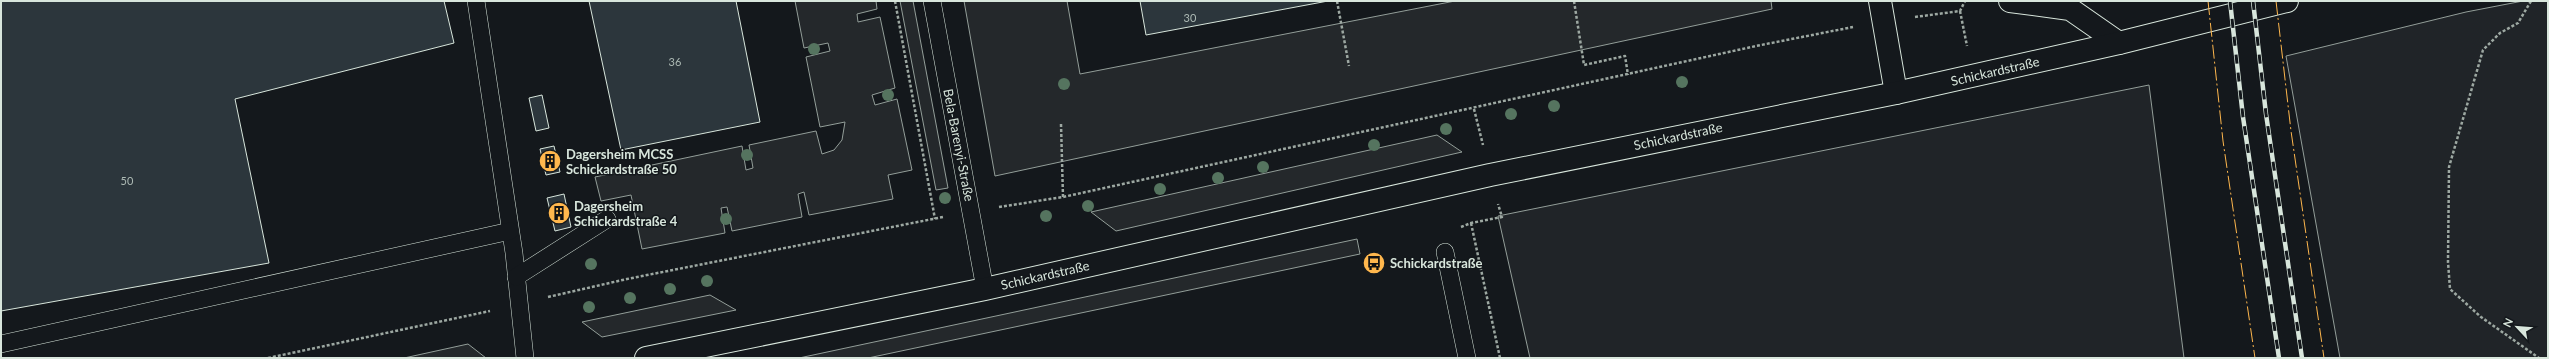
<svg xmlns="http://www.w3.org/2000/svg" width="2549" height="359" font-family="Lato,sans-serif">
<rect width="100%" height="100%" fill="#14181c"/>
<!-- green -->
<g fill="#202428" stroke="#939e99">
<polygon points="2523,1 2548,1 2548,358 2340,358 2286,56 2466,12"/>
<polygon points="2149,85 2184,358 1530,358 1498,216"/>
</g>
<!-- parking -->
<g fill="#24282b" stroke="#939e99">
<polygon points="795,1 876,1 877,9 857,14 858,22 880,17 895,88 872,95 875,105 897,99 912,170 888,175 893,199 809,215 804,192 798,194 802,217 732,231 727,207 721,208 725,233 642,249 631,195 601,201 595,177 742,146 746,170 753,168 749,145 816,131 822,154 834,150 842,140 845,122 820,127 806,57 830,51 828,43 804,48"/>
<polygon points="900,1 913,1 948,188 936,190"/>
<polygon points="964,1 1067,1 1080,74 1455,1 1771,1 1772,9 995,176"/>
<polygon points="1437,135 1462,152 1116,231 1091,212"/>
<polygon points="1357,239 1360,254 868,358 799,358"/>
<polygon points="710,295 736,310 602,337 582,322"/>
<polygon points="468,344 486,358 404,358"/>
</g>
<!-- building -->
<g fill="#2c363c" stroke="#d8e6dc">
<polygon points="1,1 444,1 454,43 235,99 269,263 1,311"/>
<polygon points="589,1 736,1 760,122 621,150"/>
<polygon points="1140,1 1328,1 1146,35"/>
<polygon points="542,95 549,128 536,131 529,98"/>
<polygon points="554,146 560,172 546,175 540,149"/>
<polygon points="564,194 571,227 555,231 547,198"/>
</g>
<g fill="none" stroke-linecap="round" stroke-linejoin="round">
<!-- service casing -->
<g stroke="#d8e6dc" stroke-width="18">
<g id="service">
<polyline points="476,1 514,253 525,358"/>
<polyline points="932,1 985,289"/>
<polyline points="1445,252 1467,358"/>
<polyline points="516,277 607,219"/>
<polyline points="1,344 510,231"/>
</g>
</g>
<!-- minor casing -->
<g stroke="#d8e6dc" stroke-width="24">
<g id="minor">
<polyline points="1880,1 1896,93"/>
<polyline points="2010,1 2070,9 2119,43"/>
</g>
</g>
<!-- tertiary casing -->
<g stroke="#d8e6dc" stroke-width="24">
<polyline id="tertiary" points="646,358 985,289 1490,175 1896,93 2119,43 2287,1"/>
</g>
<!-- path -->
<g stroke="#9da8a2" stroke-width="2.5" stroke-dasharray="3 2" stroke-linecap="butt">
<polyline points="895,1 935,219"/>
<polyline points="1337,1 1349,66"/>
<polyline points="1574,1 1584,65 1625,56 1628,75"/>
<polyline points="2531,1 2518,23 2500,33 2483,50 2449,167 2448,262 2450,289 2481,317 2539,358"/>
<polyline points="1960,11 1967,46"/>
<polyline points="1915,17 1960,11 1965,1"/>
<polyline points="1474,109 1483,145"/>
<polyline points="1061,124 1063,197"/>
<polyline points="999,207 1063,197 1756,46 1853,27"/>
<polyline points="1471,223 1500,358"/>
<polyline points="1461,227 1471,223 1502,217 1498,204"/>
<polyline points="548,297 627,279 943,217"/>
<polyline points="268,358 490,311"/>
</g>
<!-- service -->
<use href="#service" stroke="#14181c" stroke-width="17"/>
<!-- minor -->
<use href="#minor" stroke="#14181c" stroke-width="22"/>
<!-- tertiary -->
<use href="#tertiary" stroke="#14181c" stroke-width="22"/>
<!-- rail casing -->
<g stroke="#d8e6dc" stroke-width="4.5">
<g id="rail">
<polyline points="2230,1 2243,117 2279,358"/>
<polyline points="2253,1 2266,114 2302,358"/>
</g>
</g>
<!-- rail -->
<use href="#rail" stroke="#14181c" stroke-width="3" stroke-dasharray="9" stroke-linecap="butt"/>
<!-- power -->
<g stroke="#ffb74d" stroke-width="1" stroke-dasharray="14 3 2 3" stroke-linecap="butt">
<polyline points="2208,1 2223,141 2255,358"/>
<polyline points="2276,1 2291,131 2324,358"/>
</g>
</g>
<!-- trees -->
<g fill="#55745f">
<circle cx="814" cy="49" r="6"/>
<circle cx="1682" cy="82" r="6"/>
<circle cx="1064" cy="84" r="6"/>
<circle cx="888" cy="95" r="6"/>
<circle cx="1554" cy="106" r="6"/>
<circle cx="1511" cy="114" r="6"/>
<circle cx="1446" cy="129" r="6"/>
<circle cx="1374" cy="145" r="6"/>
<circle cx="747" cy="155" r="6"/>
<circle cx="1263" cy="167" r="6"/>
<circle cx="1218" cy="178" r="6"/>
<circle cx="1160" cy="189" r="6"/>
<circle cx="945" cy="198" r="6"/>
<circle cx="1088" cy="206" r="6"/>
<circle cx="1046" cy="216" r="6"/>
<circle cx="726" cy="219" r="6"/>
<circle cx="591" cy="264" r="6"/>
<circle cx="707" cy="281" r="6"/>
<circle cx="670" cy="289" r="6"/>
<circle cx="630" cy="298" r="6"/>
<circle cx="589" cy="307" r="6"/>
</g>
<!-- icons -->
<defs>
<g id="building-disc" transform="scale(1.15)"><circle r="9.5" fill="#ffb74d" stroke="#14181c"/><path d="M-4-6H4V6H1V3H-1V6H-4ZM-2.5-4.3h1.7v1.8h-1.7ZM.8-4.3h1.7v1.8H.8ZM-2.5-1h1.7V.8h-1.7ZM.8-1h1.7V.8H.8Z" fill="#111"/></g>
<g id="bus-disc" transform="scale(1.15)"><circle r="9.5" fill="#ffb74d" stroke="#14181c"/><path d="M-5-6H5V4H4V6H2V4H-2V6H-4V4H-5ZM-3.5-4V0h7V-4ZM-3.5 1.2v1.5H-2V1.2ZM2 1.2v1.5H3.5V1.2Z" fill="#111"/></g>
</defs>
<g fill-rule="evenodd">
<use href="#building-disc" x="550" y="161"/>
<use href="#building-disc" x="559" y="213"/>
<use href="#bus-disc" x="1374" y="263"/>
</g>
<g text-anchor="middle" stroke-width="3" stroke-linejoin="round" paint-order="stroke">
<!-- number labels -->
<g font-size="11" fill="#adbab4">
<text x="1190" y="22">30</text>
<text x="675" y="66">36</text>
<text x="127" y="185">50</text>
</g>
<!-- street labels -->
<g font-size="13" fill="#d8e6dc" stroke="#14181c">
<text transform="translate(1995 71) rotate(-13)" y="5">Schickardstraße</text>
<text transform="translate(1678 136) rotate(-12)" y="5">Schickardstraße</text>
<text transform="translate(959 145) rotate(79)" y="5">Bela-Barenyi-Straße</text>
<text transform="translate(1045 275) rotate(-13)" y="5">Schickardstraße</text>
</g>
<!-- poi labels -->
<g font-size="13" font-weight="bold" fill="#d8e6dc" stroke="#14181c" text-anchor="start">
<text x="566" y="159">Dagersheim MCSS<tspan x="566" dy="15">Schickardstraße 50</tspan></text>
<text x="574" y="211">Dagersheim<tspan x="574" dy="15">Schickardstraße 4</tspan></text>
<text x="1390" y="268">Schickardstraße</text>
</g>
</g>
<!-- border -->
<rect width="2549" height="359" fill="none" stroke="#d8e6dc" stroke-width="4"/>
<!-- north arrow -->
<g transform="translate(2517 327) rotate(296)" stroke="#14181c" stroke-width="3" paint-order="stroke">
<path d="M0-3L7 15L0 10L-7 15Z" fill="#d8e6dc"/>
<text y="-6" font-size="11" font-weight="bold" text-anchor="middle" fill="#d8e6dc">N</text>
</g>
</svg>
